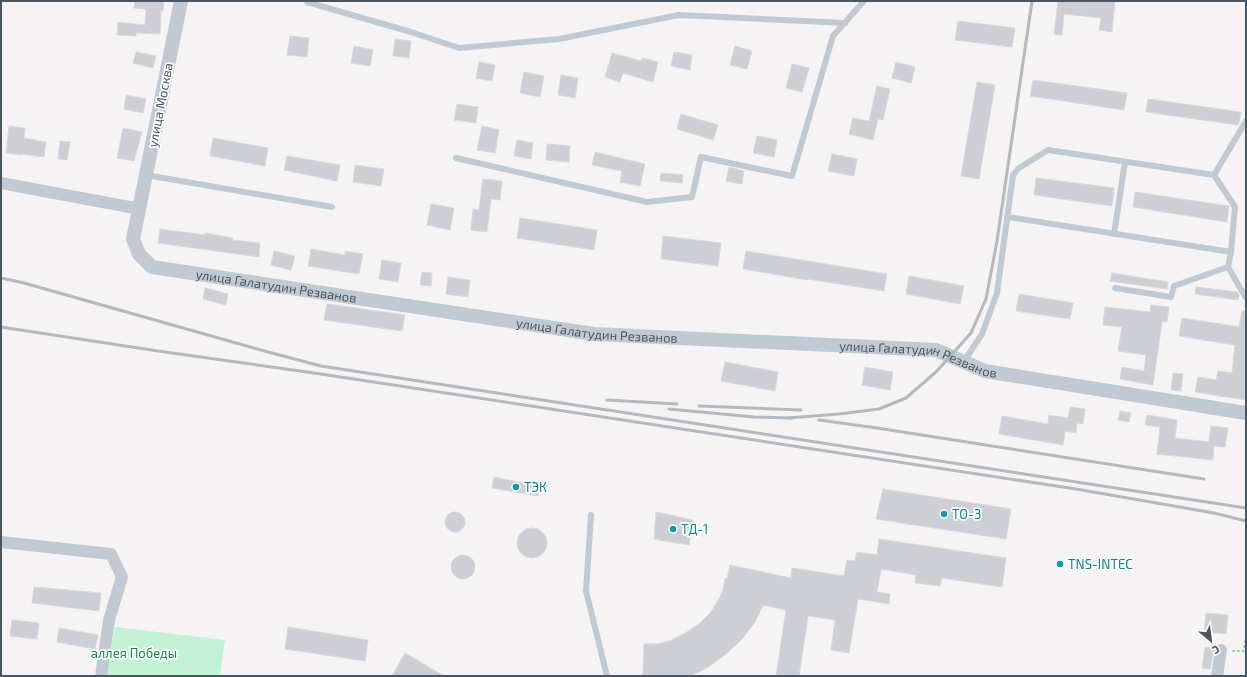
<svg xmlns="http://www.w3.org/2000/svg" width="1247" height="677" font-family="'Exo 2',sans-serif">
<rect width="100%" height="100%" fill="#f5f3f3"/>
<!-- green -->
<polygon fill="#c3f1d5" points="115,627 225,640 220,676 106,676"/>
<!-- building -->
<g fill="#cdcfd5" stroke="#d7d9de">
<polygon points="135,1 164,1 163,11 161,11 160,34 136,33 136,36 117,35 118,22 145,25 146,9 134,8"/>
<polygon points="1058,1 1115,1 1112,32 1099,30 1101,18 1064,14 1062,35 1054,34"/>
<polygon points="958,21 1015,28 1012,47 955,40"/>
<polygon points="290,36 309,38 307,57 287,55"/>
<polygon points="395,39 411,41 409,58 393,56"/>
<polygon points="354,46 373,50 370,66 351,63"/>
<polygon points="735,46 752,51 747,69 730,65"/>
<polygon points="136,52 156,56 153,68 133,63"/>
<polygon points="674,52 692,55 690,70 671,66"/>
<polygon points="612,53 641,61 642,58 658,62 653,82 623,73 620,82 605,77"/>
<polygon points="479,62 495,65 492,81 476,78"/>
<polygon points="896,62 915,67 911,83 892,78"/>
<polygon points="792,64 809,68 802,92 786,88"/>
<polygon points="524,72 544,76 540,97 520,93"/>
<polygon points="561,75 578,78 575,98 558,95"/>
<polygon points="1033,80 1127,93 1124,110 1030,96"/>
<polygon points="977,82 995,85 979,179 961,176"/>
<polygon points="877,86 890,89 883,120 878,119 873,140 849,134 853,118 869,121"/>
<polygon points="126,95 146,99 143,113 124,109"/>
<polygon points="1148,99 1241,112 1239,123 1238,125 1146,112"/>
<polygon points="457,104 478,107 476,123 454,120"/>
<polygon points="681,114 718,125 713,140 677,129"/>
<polygon points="9,126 25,128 24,138 46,142 44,157 22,154 22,155 6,153"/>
<polygon points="482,126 499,130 495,153 477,150"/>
<polygon points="123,128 142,132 134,161 117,158"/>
<polygon points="757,136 777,140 774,157 753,153"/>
<polygon points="213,138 268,148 265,166 210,156"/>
<polygon points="517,140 533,143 531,159 514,156"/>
<polygon points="60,141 70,142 67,160 58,159"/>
<polygon points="547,144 570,146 569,162 546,160"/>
<polygon points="595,152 645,164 640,186 620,182 622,171 592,165"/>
<polygon points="832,154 857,159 854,176 828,171"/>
<polygon points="287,156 340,165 337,181 284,170"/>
<polygon points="355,165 384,169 381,186 353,182"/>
<polygon points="729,167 744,171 742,184 726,181"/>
<polygon points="661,173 683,175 682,183 660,181"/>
<polygon points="1036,178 1114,188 1112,206 1034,195"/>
<polygon points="483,179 502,181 500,200 491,199 487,232 471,230 473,209 479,210"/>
<polygon points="1135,192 1229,206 1227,222 1133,207"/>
<polygon points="431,204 454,208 450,230 427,225"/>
<polygon points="520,218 597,230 594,250 517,238"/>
<polygon points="160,229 205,235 205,233 233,238 232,240 260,243 259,257 158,243"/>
<polygon points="663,236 721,243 718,266 661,259"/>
<polygon points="311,249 345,255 345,251 363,254 359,274 308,266"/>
<polygon points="274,251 295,256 291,270 271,265"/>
<polygon points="746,251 887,274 884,291 808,279 808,280 743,269"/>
<polygon points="382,260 401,263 398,282 379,279"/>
<polygon points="422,272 432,273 431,286 420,285"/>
<polygon points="1112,273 1168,282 1167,289 1110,281"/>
<polygon points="909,276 964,286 960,304 906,294"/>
<polygon points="448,277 470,280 468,297 446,294"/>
<polygon points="1196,287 1237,292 1239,295 1238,300 1195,294"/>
<polygon points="205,288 228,294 226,305 203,299"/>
<polygon points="1019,294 1073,303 1070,319 1016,311"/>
<polygon points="327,304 405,315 402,331 324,320"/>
<polygon points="1151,305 1169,307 1167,322 1162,322 1153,385 1120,379 1122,367 1144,371 1146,355 1118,351 1122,327 1103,325 1105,307 1150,312"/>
<polygon points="1242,311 1246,311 1246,400 1195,392 1198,377 1216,380 1218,371 1232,373 1235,345 1179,336 1182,318 1239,327"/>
<polygon points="725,362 778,372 775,391 721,381"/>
<polygon points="865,367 893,372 890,390 862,385"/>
<polygon points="1173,373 1183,374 1181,391 1171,390"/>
<polygon points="1070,407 1085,409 1083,424 1077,423 1076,433 1065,431 1063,445 999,434 1002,416 1048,424 1049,415 1068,418"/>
<polygon points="1120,411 1131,413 1129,422 1118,420"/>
<polygon points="1147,415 1177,420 1175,438 1209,442 1211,426 1228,428 1225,447 1214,446 1213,460 1157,454 1160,427 1145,425"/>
<polygon points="494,477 539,486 538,496 492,488"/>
<polygon points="883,489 1011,509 1006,539 876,519"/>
<polygon points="656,512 693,520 689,545 654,539"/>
<circle cx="455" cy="522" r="10"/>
<circle cx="532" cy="543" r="15"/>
<polygon points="879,539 1006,558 1002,587 942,578 940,586 915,583 916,575 881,569 877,592 890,594 889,604 858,599 849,653 831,650 835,620 808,616 799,676 776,676 786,610 763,605 755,622 742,639 726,654 707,668 690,676 643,676 644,644 656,644 670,641 687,632 700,623 711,612 719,599 723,590 725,578 727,579 730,565 791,578 792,568 844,576 847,560 855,561 857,552 877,555"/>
<circle cx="463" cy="567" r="12"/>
<polygon points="34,587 101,593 99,611 32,603"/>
<polygon points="1206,613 1228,615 1226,634 1204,632"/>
<polygon points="12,620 39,623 37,639 10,636"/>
<polygon points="288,627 368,640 365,661 285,649"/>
<polygon points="59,628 98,635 95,649 57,642"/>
<polygon points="1205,647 1214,648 1210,669 1202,668"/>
<polygon points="405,653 444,676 392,676"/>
</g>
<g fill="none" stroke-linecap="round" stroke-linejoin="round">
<!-- path -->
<polyline stroke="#7ad0a6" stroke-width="1.5" stroke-dasharray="3 2" stroke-linecap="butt" points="1232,651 1244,651 1246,633"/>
<!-- service -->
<g stroke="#c1cad2" stroke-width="6">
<polyline points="306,1 307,2 411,32 459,48 559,39 679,15 845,23"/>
<polyline points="456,158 647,202 692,197 701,157 792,176 833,36 864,1"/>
<polyline points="146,175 332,207"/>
<polyline points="1008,217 1231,252 1235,207 1214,175"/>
<polyline points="1114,234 1125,162"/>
<polyline points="1228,267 1246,298"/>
<polyline points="1115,288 1171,297 1174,286 1228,267 1231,252"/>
<polyline points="964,361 982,334 997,293 1013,175 1019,168 1048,150 1214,175 1246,121"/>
<polyline points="591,515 586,591 607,676"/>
</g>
<!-- minor -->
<g stroke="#c1cad2" stroke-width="12">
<polyline points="1,183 140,209"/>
<polyline points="1,542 111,554 122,577 109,620 101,676"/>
<polyline points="1217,676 1221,650"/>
</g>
<!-- tertiary -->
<path stroke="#c1cad2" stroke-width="14" id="s1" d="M181 1 133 239 139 254 152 267 594 334 936 350 985 371 1246 413"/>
<!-- rail -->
<g stroke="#b5b8bd" stroke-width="3">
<polyline points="1,278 24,283 268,352 321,366 1246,508"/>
<polyline points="1,327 158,351 321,374 1076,489 1214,513 1246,521"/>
<polyline points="607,400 677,404"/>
<polyline points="699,406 801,410"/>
<polyline points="669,409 754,417 793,418"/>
<polyline points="788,418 839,414 879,409 906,398 937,371 971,333 986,299 997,241 1032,1"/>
<polyline points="819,420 877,428 1204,479"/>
</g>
</g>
<!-- markers -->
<g fill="#0f9aa8" stroke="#fff" stroke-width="1.5">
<circle cx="516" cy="487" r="4"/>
<circle cx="944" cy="514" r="4"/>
<circle cx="673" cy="529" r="4"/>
<circle cx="1060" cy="564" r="4"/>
</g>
<g text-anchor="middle" stroke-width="3.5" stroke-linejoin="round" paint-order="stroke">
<!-- street labels -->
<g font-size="13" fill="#4a5661" stroke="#fff">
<text transform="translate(160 105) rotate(-79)" y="5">улица Москва</text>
<text dy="5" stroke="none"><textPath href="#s1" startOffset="403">улица Галатудин Резванов</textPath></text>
<text dy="5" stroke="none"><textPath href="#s1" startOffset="727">улица Галатудин Резванов</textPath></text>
<text dy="5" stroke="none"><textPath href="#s1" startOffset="1051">улица Галатудин Резванов</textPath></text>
</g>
<!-- culture labels -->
<g font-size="13" fill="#0d838f" stroke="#fff" text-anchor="start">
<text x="524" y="492">ТЭК</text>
<text x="952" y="519">ТО-3</text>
<text x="681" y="534">ТД-1</text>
<text x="1068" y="569">TNS-INTEC</text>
</g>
<!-- park labels -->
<g font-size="13" fill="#17864f" stroke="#fff">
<text x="134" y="658">аллея Победы</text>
</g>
</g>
<!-- border -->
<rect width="1247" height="677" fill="none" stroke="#4a5661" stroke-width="4"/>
<!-- north arrow -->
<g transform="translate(1211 641) rotate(151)" stroke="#ffffff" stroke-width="3" paint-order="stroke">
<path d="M0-3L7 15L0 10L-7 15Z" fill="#4a5661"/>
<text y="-6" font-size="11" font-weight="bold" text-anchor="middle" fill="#4a5661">С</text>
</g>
</svg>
